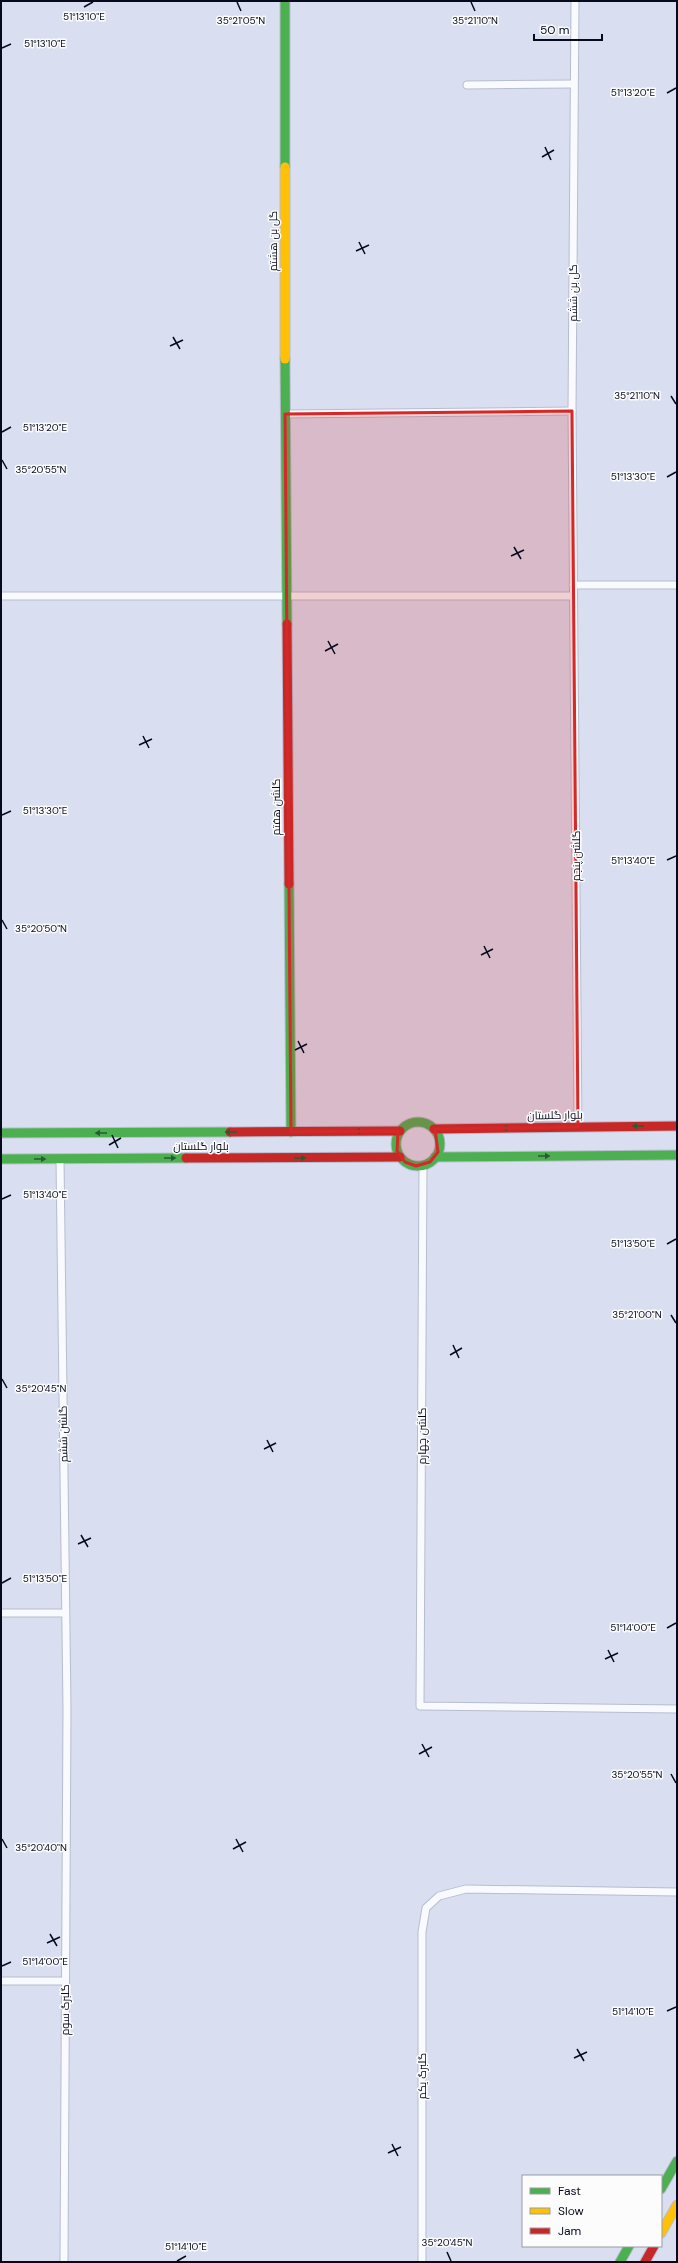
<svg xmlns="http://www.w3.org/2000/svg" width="678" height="2263" font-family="'DM Sans',Cairo,sans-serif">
<rect width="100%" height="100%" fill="#d9dff0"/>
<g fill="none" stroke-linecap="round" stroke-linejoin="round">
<!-- street casing -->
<g stroke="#b7bdce" stroke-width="9">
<g id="street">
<polyline points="575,1 572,411 578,1127"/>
<polyline points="467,85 574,84"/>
<polyline points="285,414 572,411"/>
<polyline points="573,585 677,585"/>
<polyline points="1,596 573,596"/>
<polyline points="60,1159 67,1709 64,2262"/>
<polyline points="423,1165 420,1706 677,1709"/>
<polyline points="1,1613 65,1613"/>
<polyline points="1,1981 65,1981"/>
<polyline points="422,2262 422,1932 426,1908 439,1896 466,1889 677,1892"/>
</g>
</g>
<!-- fast casing -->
<g stroke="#b7bdce" stroke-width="11">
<g id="fast">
<polyline points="285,1 285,167"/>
<polyline points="285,359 287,624"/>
<polyline points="289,884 291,1132"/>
<circle cx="418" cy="1144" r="22"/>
<polyline points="1,1133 230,1132"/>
<polyline points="435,1157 677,1155"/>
<polyline points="1,1159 186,1158"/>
<polyline points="661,2189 677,2161"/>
<polyline points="620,2262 629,2246"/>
</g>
</g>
<!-- slow casing -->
<g stroke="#b7bdce" stroke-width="11">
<g id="slow">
<polyline points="285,167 285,359"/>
<polyline points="661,2233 677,2205"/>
</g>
</g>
<!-- jam casing -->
<g stroke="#b7bdce" stroke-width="11">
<g id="jam">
<polyline points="287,624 289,884"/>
<polyline points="434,1129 677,1126"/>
<polyline points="230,1132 400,1131"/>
<polyline points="186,1158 400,1157"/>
<polyline points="645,2262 654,2246"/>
</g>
</g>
<!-- street -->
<use href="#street" stroke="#f9fafd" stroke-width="7"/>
<!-- fast -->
<use href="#fast" stroke="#4caf50" stroke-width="9"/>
<!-- slow -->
<use href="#slow" stroke="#ffc107" stroke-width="9"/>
<!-- jam -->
<use href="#jam" stroke="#c62828" stroke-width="9"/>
</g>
<!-- one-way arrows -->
<defs><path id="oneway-solid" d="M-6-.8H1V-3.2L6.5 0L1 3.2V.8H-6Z"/></defs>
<g fill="#295c36">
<use href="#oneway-solid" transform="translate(638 1126) rotate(180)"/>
<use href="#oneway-solid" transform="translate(508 1128) rotate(179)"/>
<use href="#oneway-solid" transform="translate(361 1131) rotate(179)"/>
<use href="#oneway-solid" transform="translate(231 1132) rotate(180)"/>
<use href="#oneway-solid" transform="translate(101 1133) rotate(180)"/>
<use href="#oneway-solid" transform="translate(544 1156)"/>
<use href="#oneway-solid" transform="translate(170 1158)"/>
<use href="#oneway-solid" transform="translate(300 1158)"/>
<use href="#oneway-solid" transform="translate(40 1159)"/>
</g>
<!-- marked area -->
<path fill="#d62828" fill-opacity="0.2" stroke="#d62828" stroke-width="3" stroke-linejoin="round" d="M572 411 578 1127 435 1129 438 1152 430 1162 416 1166 405 1162 397 1151 398 1131 291 1132 285 414Z"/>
<!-- ticks -->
<path fill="none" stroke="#060a1c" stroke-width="1.5" d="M237 2 241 11M471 2 475 11M84 7 93 2M2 48 11 44M667 93 676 88M545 147 551 160M542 157 554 150M359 242 365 254M356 251 369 245M173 337 180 349M170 346 183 340M671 396 676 404M2 432 11 427M2 460 7 469M667 477 676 472M514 547 521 559M511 556 524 550M328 641 335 654M325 651 338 644M143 736 149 748M139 745 152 739M2 815 11 811M667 860 676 856M2 920 7 929M484 946 490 958M481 955 493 949M298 1041 304 1053M295 1050 307 1044M112 1135 118 1148M109 1145 121 1138M2 1199 11 1195M667 1244 676 1239M671 1315 676 1323M453 1345 459 1358M450 1355 462 1348M2 1379 7 1388M267 1440 273 1452M264 1449 276 1443M81 1535 88 1547M78 1544 91 1538M2 1583 11 1578M667 1628 676 1623M608 1650 614 1662M605 1659 618 1653M422 1744 429 1757M419 1754 432 1747M671 1774 676 1783M2 1839 7 1848M236 1839 243 1852M233 1849 246 1842M50 1934 57 1946M47 1943 60 1937M2 1966 11 1962M667 2011 676 2007M577 2049 584 2061M574 2058 587 2052M392 2144 398 2156M388 2153 401 2147M447 2252 451 2261M177 2261 186 2256"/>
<g text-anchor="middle" stroke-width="3" stroke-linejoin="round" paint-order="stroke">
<!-- street labels -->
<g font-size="11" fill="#060a1c" stroke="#fcfcfc">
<text transform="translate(273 241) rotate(-90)" y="4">گل بن هشتم</text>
<text transform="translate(573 293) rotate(-90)" y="4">گل بن ششم</text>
<text transform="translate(276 807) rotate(-90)" y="4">گلشن هفتم</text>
<text transform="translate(576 856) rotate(-90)" y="4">گلشن پنجم</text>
<text transform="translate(555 1115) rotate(-1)" y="4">بلوار گلستان</text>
<text x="201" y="1150">بلوار گلستان</text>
<text transform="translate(63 1434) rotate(-91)" y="4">گلشن ششم</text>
<text transform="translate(422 1436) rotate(-90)" y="4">گلشن چهارم</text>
<text transform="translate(65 2010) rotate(-90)" y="4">گلبرگ سوم</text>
<text transform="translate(422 2076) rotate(-90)" y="4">گلبرگ یکم</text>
</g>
</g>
<g font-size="10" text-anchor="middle" fill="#060a1c" stroke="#fcfcfc" stroke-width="3" stroke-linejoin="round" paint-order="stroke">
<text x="84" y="20">51°13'10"E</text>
<text x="241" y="24">35°21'05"N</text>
<text x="475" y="24">35°21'10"N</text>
<text x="45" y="47">51°13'10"E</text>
<text x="633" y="96">51°13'20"E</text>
<text x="637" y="399">35°21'10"N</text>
<text x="45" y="431">51°13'20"E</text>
<text x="41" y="473">35°20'55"N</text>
<text x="633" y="480">51°13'30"E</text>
<text x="45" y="814">51°13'30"E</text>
<text x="633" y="864">51°13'40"E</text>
<text x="41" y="932">35°20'50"N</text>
<text x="45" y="1198">51°13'40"E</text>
<text x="633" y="1247">51°13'50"E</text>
<text x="637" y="1318">35°21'00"N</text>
<text x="41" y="1392">35°20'45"N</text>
<text x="45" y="1582">51°13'50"E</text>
<text x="633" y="1631">51°14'00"E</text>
<text x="637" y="1778">35°20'55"N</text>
<text x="41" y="1851">35°20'40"N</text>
<text x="45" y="1965">51°14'00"E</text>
<text x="633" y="2015">51°14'10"E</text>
<text x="447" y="2246">35°20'45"N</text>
<text x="186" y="2250">51°14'10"E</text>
</g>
<!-- border -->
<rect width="678" height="2263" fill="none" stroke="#060a1c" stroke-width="4"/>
<!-- legend -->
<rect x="522" y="2175" width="140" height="72" fill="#fcfcfc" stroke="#9a9ba2"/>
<rect x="530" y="2188" width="20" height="6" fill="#4caf50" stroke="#9a9ba2"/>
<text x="558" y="2195" font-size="12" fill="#060a1c">Fast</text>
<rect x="530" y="2208" width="20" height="6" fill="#ffc107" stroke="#9a9ba2"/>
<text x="558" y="2215" font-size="12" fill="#060a1c">Slow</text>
<rect x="530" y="2228" width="20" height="6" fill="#c62828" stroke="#9a9ba2"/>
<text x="558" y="2235" font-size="12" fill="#060a1c">Jam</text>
<!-- scale -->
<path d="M534 34v6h68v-6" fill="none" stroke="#060a1c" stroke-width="2"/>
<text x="540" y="34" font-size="12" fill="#060a1c" stroke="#fcfcfc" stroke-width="3" paint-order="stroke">50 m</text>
</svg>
